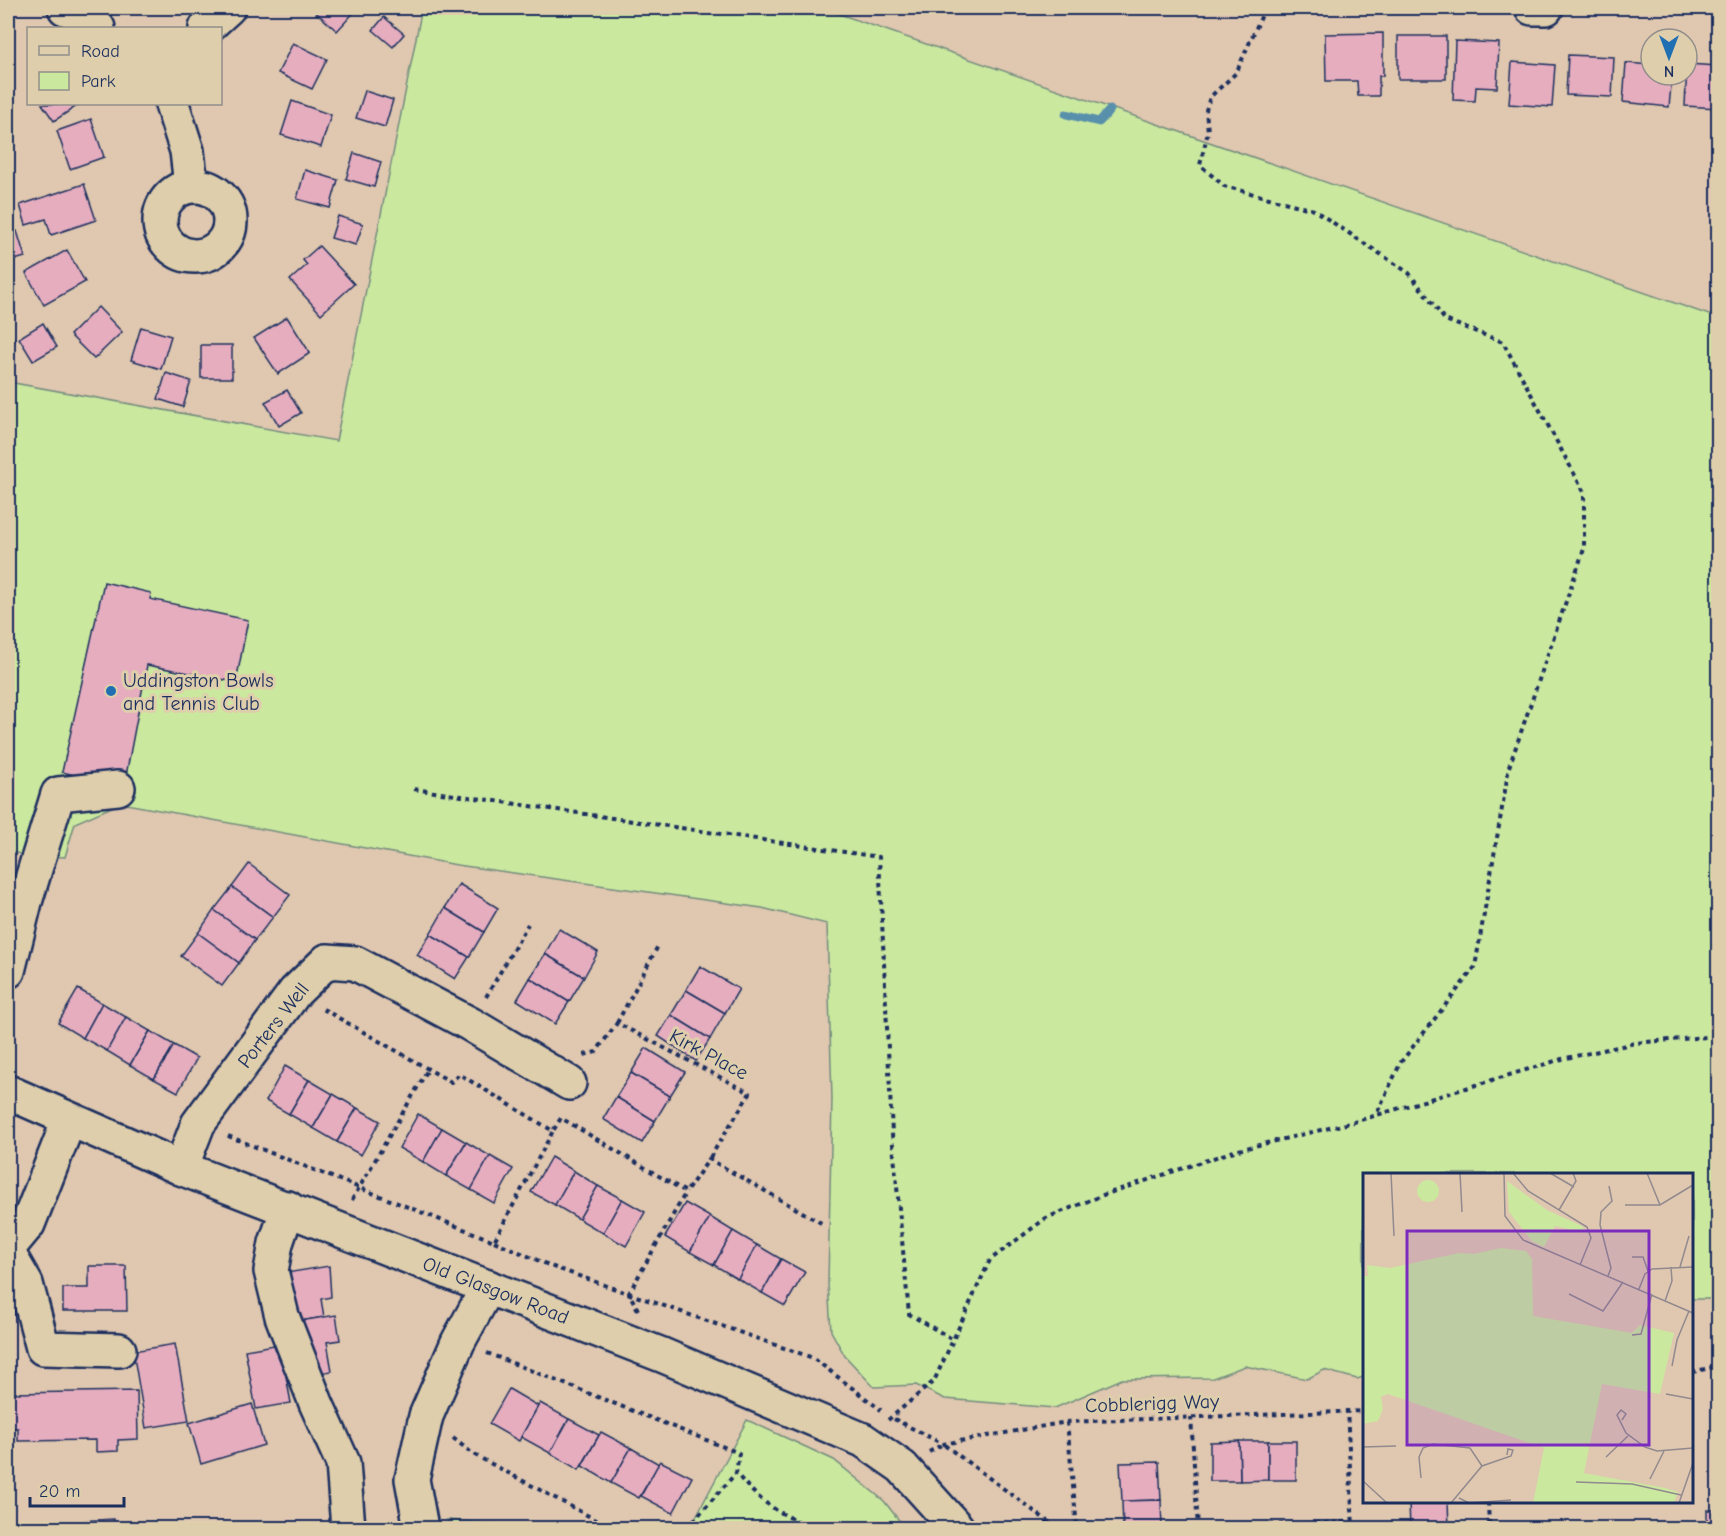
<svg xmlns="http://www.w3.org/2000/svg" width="1726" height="1536" font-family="'Comic Neue',sans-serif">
<rect width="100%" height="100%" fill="#e0c7af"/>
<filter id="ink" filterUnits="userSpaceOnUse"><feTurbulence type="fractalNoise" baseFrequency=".0167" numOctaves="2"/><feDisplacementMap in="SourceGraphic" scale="12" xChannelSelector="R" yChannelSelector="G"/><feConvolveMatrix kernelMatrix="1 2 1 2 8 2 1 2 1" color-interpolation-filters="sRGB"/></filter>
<g filter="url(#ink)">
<!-- green -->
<g fill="#cbe89f" stroke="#738c7e" stroke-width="1.5">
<polygon points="422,8 822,8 1718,318 1718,1299 1692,1299 1692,1174 1364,1174 1364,1377 1357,1379 1324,1370 1307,1379 1245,1366 1213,1378 1122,1379 1055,1408 945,1399 916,1385 874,1387 845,1356 831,1331 828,1283 832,1099 827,924 762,908 457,865 121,803 75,823 65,857 24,855 8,851 8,382 336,441"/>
<polygon points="747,1420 834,1460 884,1501 905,1528 690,1528"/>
<polygon points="447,1520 520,1526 530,1528 452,1528"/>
</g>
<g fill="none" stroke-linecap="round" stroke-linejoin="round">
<!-- stream -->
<polyline stroke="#5890ab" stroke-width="9" points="1066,114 1099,122 1110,110"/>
</g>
<!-- building -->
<g fill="#e6adbf" stroke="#1b2f5e" stroke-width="1.5">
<polygon points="311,8 358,8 337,31"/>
<polygon points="384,17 404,34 393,47 373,30"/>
<polygon points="1383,33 1383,76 1379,76 1379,96 1358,96 1357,81 1326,81 1325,34"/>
<rect x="1398" y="36" width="48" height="43"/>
<polygon points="1455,41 1499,43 1497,88 1476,87 1475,101 1453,100"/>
<polygon points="293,43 327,59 312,89 278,73"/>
<polygon points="1568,55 1614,57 1612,97 1566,95"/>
<polygon points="1512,62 1555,65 1552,107 1509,104"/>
<polygon points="1626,63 1651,65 1651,75 1672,75 1669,107 1623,102"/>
<polygon points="1687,64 1718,66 1718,108 1685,106"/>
<polygon points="365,91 393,100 385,127 356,118"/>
<polygon points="292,101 331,115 321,147 281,135"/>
<polygon points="42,104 80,104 54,121"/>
<polygon points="91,119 104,157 70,169 57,131"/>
<polygon points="354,153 381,162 374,187 346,179"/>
<polygon points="305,170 338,180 330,208 297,199"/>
<polygon points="84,184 96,220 51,235 46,219 26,225 20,205"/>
<polygon points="338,216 363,224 356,245 331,238"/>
<polygon points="17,231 25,257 8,262 8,233"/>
<polygon points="319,246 354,284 321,314 290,280 307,265 303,260"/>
<polygon points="67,250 85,282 44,305 26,273"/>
<polygon points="98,307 122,332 94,359 70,335"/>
<polygon points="287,317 310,353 278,374 254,338"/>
<polygon points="43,323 57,347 33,361 19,338"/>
<polygon points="141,327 171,336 161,369 131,360"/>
<polygon points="8,329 15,340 8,345"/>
<rect x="201" y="345" width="31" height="33"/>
<polygon points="166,373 191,381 183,407 158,399"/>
<polygon points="287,390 301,413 279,426 265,402"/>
<polygon points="104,582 151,593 150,599 248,620 236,682 147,665 124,786 62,772"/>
<polygon points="249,864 290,895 273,917 232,887"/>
<polygon points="459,884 498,908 484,932 445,908"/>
<polygon points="232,887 273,917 255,940 214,910"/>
<polygon points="445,908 484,932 469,957 430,934"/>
<polygon points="214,910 255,940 239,963 198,933"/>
<polygon points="559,929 598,952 584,977 545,954"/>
<polygon points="198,933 239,963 222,986 181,956"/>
<polygon points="430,934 469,957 455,979 417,955"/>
<polygon points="545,954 584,977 569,1002 530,978"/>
<polygon points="700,966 739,989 725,1013 686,990"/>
<polygon points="530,978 569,1002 555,1024 517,1000"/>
<polygon points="78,989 102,1003 83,1038 58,1023"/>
<polygon points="686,990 725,1013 710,1039 671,1015"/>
<polygon points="102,1003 126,1017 107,1051 83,1038"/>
<polygon points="671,1015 710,1039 696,1061 658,1036"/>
<polygon points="126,1017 150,1031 130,1065 107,1051"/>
<polygon points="150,1031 174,1045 154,1079 130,1065"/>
<polygon points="174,1045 197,1058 178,1092 154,1079"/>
<polygon points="646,1048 685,1072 670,1096 631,1073"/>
<polygon points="285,1066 309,1080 289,1114 266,1101"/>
<polygon points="631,1073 670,1096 655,1121 616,1097"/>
<polygon points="309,1080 333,1094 313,1128 289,1114"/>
<polygon points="333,1094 357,1108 337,1142 313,1128"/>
<polygon points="616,1097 655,1121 642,1143 603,1119"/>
<polygon points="357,1108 380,1121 361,1155 337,1142"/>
<polygon points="418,1114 442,1128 423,1162 399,1148"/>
<polygon points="442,1128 466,1142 446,1176 423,1162"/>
<polygon points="466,1142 490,1156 471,1190 446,1176"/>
<polygon points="490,1156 513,1169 494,1203 471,1190"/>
<polygon points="551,1157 574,1171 555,1205 531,1192"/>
<polygon points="574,1171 598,1186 579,1219 555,1205"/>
<polygon points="598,1186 622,1199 603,1233 579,1219"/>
<polygon points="622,1199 645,1212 626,1246 603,1233"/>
<polygon points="685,1203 710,1217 690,1252 665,1237"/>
<polygon points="710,1217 733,1231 714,1265 690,1252"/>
<polygon points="733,1231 757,1245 738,1279 714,1265"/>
<polygon points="757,1245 781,1259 762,1293 738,1279"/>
<polygon points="781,1259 805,1272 785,1306 762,1293"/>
<polygon points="89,1266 126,1266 127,1311 63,1311 63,1288 89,1288"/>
<polygon points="329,1266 331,1297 321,1299 324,1317 294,1322 286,1273"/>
<polygon points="8,1297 11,1393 137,1391 138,1439 118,1440 118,1451 96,1452 96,1440 18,1441 18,1428 8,1428"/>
<polygon points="336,1315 340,1340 327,1342 332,1371 308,1375 294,1322"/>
<polygon points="175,1344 189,1421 146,1428 133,1351"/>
<polygon points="280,1344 291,1403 256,1409 245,1350"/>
<polygon points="509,1389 538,1406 519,1441 489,1424"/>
<polygon points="540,1403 569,1419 550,1453 521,1437"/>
<polygon points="252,1404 264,1445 201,1464 189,1423"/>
<polygon points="569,1419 599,1435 579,1470 550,1453"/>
<polygon points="601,1432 631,1448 611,1483 582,1466"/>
<polygon points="1239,1441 1268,1441 1268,1480 1240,1481"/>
<polygon points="1239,1441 1240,1481 1210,1481 1210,1442"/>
<rect x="1268" y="1441" width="28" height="39"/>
<polygon points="631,1448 659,1464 639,1498 611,1483"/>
<polygon points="660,1461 692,1477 673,1513 641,1496"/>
<polygon points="1159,1462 1161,1500 1122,1501 1120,1463"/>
<polygon points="1161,1500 1162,1528 1123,1528 1122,1501"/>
<polygon points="1409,1502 1448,1502 1449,1527 1410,1528"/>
<rect x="1707" y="1510" width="11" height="18"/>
<polygon points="114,1519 114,1528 79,1528 79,1521"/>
<polygon points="1449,1527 1449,1528 1410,1528"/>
</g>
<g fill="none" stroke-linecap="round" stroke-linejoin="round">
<!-- minor casing -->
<g stroke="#1b2f5e" stroke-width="38">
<g id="minor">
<polyline points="65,8 82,15 98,28"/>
<polyline points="1532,8 1546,8"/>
<polyline points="206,28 228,8"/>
<polyline points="172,104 187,151 191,185"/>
<circle cx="195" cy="221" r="35"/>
<polyline points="8,971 25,902 58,794 118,788"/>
<polyline points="8,1092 181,1168 662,1355 863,1440 902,1467 957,1528"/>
<polyline points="181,1168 198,1124 295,992 327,961 355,963 470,1024 569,1083"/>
<polyline points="288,1208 276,1243 271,1271 282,1316 316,1403 343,1463 348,1528"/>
<polyline points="8,1248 28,1224 69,1120"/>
<polyline points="8,1253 26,1284 43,1348 119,1350"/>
<polyline points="421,1528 412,1479 426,1416 458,1342 488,1287"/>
</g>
</g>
<!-- path -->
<g stroke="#1b2f5e" stroke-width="4" stroke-dasharray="4.5 4.5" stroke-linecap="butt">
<polyline points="1265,8 1236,73 1210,97 1206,110 1208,132 1200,165 1224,186 1314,210 1409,273 1445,320 1503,342 1584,492 1584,549 1509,767 1475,967 1401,1062 1376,1115"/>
<polyline points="414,789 879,857 892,1134 909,1314 952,1339"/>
<polyline points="486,997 528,924"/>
<polyline points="323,1009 451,1082 459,1074 553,1131 561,1118 686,1192 709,1159 823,1224"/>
<polyline points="617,1023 659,944"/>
<polyline points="584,1055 596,1052 617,1023 750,1093 709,1159"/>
<polyline points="228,1136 494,1241 553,1131"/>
<polyline points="352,1200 427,1071"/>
<polyline points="494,1241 553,1267 813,1358 881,1410"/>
<polyline points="638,1310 629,1293 686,1192"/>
<path d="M487 1353 739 1453 736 1473C760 1503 779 1514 814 1528"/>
<polyline points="1692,1372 1718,1366"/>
<polyline points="1347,1409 1353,1528"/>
<polyline points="1191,1417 1198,1528"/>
<polyline points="894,1419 943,1444 1067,1422 1364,1411"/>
<polyline points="888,1420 934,1381 990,1260 1046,1218 1103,1195 1234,1151 1354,1122 1562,1059 1635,1043 1718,1036"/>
<polyline points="1067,1422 1077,1528"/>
<polyline points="453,1438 473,1454 611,1528"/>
<polyline points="929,1452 943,1444 1057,1528"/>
<polyline points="1488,1502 1489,1528"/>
<polyline points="1198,1527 1353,1522"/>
<polyline points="687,1528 736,1473"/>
</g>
<!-- minor -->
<use href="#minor" stroke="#dfceab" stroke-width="33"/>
</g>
</g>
<!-- markers -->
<circle fill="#1f6fb2" stroke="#dfceab" stroke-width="2" cx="111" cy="691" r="6"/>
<g text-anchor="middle" stroke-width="6" stroke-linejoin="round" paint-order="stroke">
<!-- poi labels -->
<g font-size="20" fill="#1b2f5e" stroke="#dfceab" text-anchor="start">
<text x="123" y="687">Uddingston Bowls<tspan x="123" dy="23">and Tennis Club</tspan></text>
</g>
<!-- street labels -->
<g font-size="20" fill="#1b2f5e" stroke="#dfceab">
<text transform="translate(273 1025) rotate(-52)" y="7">Porters Well</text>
<text transform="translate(709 1054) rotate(28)" y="7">Kirk Place</text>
<text transform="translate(496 1290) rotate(21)" y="7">Old Glasgow Road</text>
<text transform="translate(1152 1403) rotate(-2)" y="7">Cobblerigg Way</text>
</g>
</g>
<!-- overview -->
<g transform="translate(1363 1173)">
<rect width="330" height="330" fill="#e0c7af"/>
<path d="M54 18a11 11 0 1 1 22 0a11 11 0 1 1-22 0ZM144 8 184 37 219 53 223 60 192 53 181 74 169 68 146 39ZM138 75 163 78 169 86 170 143 269 160 277 152 311 160 297 221 239 211 221 300 302 315 315 319 311 330H170L181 275 25 221 18 224 20 236 15 248 0 251V103H5L4 92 27 95 96 80 111 81Z" fill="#cbe89f"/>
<path fill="none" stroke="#918a8f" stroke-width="1.5" d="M28 0 31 63M97 0 99 39M141 0 142 43 160 67 330 140M150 0 165 18 224 54 228 65 217 92M187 0 211 14M284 0 297 32M262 32H297L330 12M196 37 213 8 210 0M269 84H280L285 98M317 94 326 63M245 103 248 95 237 52 238 39 249 28 246 13M276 116 282 101 289 96 330 94M206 121 240 138 260 109M302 128 309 108 308 94M269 162 278 161 289 121M309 193 314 167 326 138M303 221 330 226M259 247 263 241 258 237 254 242 263 260 282 274 294 278 330 275M0 274 33 273M243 284 265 263M58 305 56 284 60 275 70 271 107 275 119 293M287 306 301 278M0 308 24 330M213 309 269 311 318 322M96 325 106 330 148 327M88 330 119 293 148 283 150 277 145 276 144 282M316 330 330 290"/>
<path fill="#7b2cbf" fill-opacity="0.15" stroke="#7b2cbf" stroke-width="3" d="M44 58H286V272H44Z"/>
<rect width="330" height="330" fill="none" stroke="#1b2f5e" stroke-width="3"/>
</g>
<!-- margin -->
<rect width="1726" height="1536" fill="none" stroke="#dfceab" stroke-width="30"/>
<rect x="15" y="15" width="1696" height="1506" fill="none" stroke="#1b2f5e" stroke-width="2" filter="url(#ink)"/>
<!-- legend -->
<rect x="27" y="27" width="195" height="78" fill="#dfceab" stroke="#918e8c" stroke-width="1.5"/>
<rect x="39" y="46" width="30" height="9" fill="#dfceab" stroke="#918e8c" stroke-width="1.5"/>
<text x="81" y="57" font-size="18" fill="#1b2f5e">Road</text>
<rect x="39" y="72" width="30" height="18" fill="#cbe89f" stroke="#918e8c" stroke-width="1.5"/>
<text x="81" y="87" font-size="18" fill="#1b2f5e">Park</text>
<!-- north arrow -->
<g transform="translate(1669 57) rotate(180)"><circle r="28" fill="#dfceab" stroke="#918e8c" stroke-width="1.5"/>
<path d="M0-4.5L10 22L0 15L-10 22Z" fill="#1f6fb2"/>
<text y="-9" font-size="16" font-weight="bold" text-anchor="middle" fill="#1b2f5e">N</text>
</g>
<!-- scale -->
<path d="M30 1497v9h94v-9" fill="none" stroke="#1b2f5e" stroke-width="3"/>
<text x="39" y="1497" font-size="18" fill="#1b2f5e" stroke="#dfceab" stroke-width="4.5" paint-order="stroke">20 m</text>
</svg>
